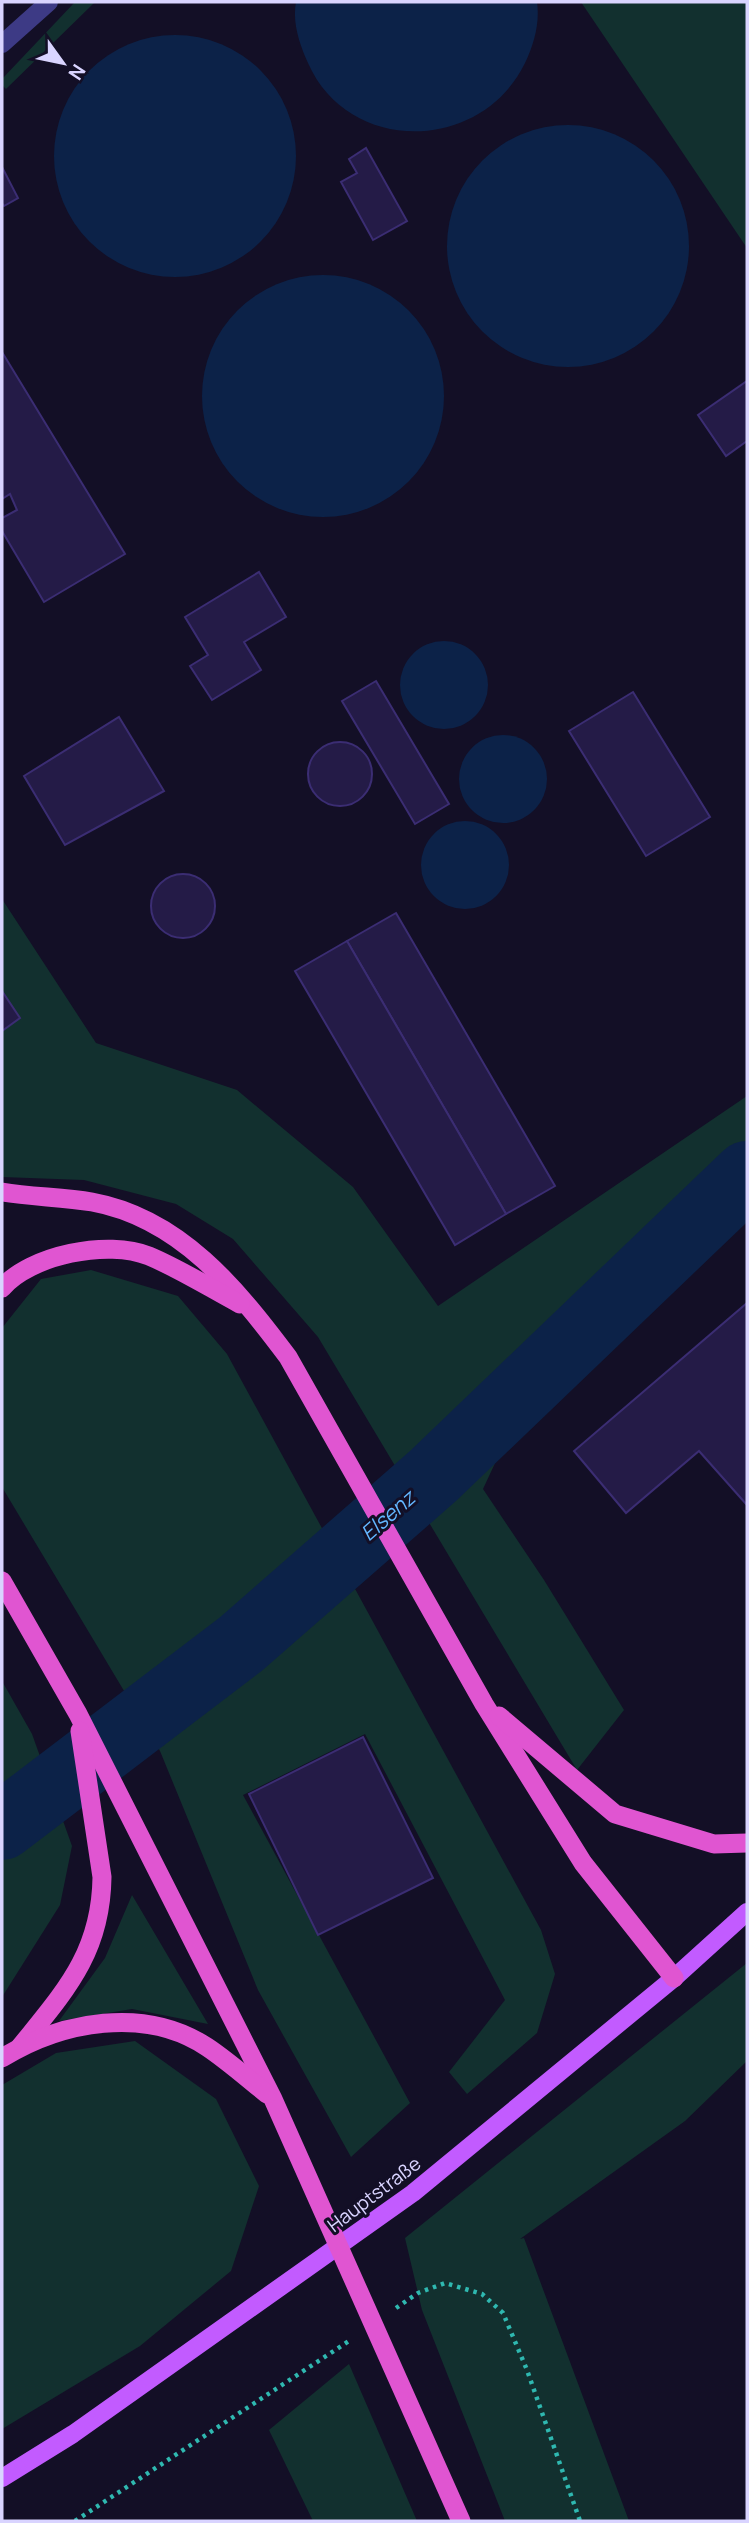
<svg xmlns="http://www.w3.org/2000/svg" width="749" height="2523" font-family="Manrope,sans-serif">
<rect width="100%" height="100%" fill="#130f26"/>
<!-- green -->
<g fill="#12302f">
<polygon points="75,2 95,2 6,89 2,85 2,79"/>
<polygon points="581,2 747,2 747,248"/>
<polygon points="2,899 96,1043 237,1090 353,1187 438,1306 747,1096 747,1207 517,1416 483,1489 544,1580 624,1710 577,1770 318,1337 233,1239 176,1204 84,1180 2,1177"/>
<polygon points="91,1270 178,1296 227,1354 541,1930 555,1974 537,2033 467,2094 449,2072 505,2000 365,1734 243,1795 410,2103 351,2157 258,1990 160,1751 2,1487 2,1328 41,1279"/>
<polygon points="2,1681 32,1734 72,1846 60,1905 2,1997"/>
<polygon points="132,1895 208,2024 132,2009 59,2021 105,1958"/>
<polygon points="747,1963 747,2061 685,2121 520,2239 524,2238 629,2521 505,2521 422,2310 405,2238"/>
<polygon points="135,2041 216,2099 259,2186 231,2271 140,2346 2,2429 2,2085 56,2053"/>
<polygon points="349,2364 417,2521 313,2521 269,2430"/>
</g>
<!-- water -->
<g fill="#0c2248">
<path d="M296 2H537C540 23 534 44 525 63 482 152 349 156 308 63 300 45 292 23 296 2Z"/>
<circle cx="175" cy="156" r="121"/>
<circle cx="568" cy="246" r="121"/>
<circle cx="323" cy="396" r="121"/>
<circle cx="444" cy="685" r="44"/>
<circle cx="503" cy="779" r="44"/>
<circle cx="465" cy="865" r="44"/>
</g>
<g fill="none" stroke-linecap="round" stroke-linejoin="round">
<!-- river -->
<polyline stroke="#0c2248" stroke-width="68" points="2,1826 241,1644 433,1476 747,1175"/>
</g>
<!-- building -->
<g fill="#241b47" stroke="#3b2d73" stroke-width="2">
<polygon points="366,148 407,221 373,240 341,182 357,173 349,159"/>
<polygon points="2,167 18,198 4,206 2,203"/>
<polygon points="2,352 125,554 44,602 2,531 2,518 17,510 10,494 2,499"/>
<polygon points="747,381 747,441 726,456 698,415"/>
<polygon points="259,572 286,617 244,642 261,670 212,700 190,666 208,655 185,617"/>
<polygon points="376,681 449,804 415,824 342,701"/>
<polygon points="633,692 710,817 646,856 569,731"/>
<polygon points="119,717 164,791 65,845 24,776"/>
<circle cx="340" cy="774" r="32"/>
<circle cx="183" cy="906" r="32"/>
<polygon points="396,913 555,1186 506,1214 347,941"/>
<polygon points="347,941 506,1214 455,1245 295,971"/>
<polygon points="2,991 20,1018 2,1031"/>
<polygon points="747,1303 747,1505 699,1451 626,1513 574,1451"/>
<polygon points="363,1737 433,1878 318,1935 249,1794"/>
</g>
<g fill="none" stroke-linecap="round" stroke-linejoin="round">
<!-- path -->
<g stroke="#2fb8b0" stroke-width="4.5" stroke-dasharray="3.5 5" stroke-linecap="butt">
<polyline points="396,2308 418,2293 445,2283 482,2294 503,2313 527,2370 580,2521"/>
<polyline points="75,2521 349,2341"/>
</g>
<!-- minor -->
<polyline stroke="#3d3a85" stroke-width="18" points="2,44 49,2"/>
<!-- primary -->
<polyline stroke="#c25bff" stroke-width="18" points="2,2478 73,2434 413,2193 674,1978 747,1912"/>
<!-- trunk -->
<g stroke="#e055d1" stroke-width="19">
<path d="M2 1192C32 1197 62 1197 92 1202 180 1218 237 1289 288 1357L484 1704 583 1863 674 1978"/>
<path d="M2 1288C30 1255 108 1239 149 1256 180 1269 210 1288 240 1304"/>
<polyline points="2,1581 78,1714 273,2099 461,2521"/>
<polyline points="499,1716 615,1814 714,1844 747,1843"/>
<path d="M20 2047C65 1991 101 1953 102 1877L80 1731"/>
<path d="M2 2058C62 2021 145 2006 207 2047 228 2061 247 2078 267 2094"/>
</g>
</g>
<g text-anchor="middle" stroke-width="6" stroke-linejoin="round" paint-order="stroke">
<!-- street labels -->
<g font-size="19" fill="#d9d4ff" stroke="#130f26">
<text transform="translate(374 2194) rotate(-37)" y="7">Hauptstraße</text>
</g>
<!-- water labels -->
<g font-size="21" font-style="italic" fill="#62b6ff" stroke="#130f26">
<text transform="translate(388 1516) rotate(-41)" y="7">Elsenz</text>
</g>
</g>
<!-- border -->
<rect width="749" height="2523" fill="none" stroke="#d9d4ff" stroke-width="7"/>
<!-- north arrow -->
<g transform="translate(63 63) rotate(123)" stroke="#130f26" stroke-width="5" paint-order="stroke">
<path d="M0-5L12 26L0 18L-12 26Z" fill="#d9d4ff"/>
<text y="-10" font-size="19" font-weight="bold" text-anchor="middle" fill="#d9d4ff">N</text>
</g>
</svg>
